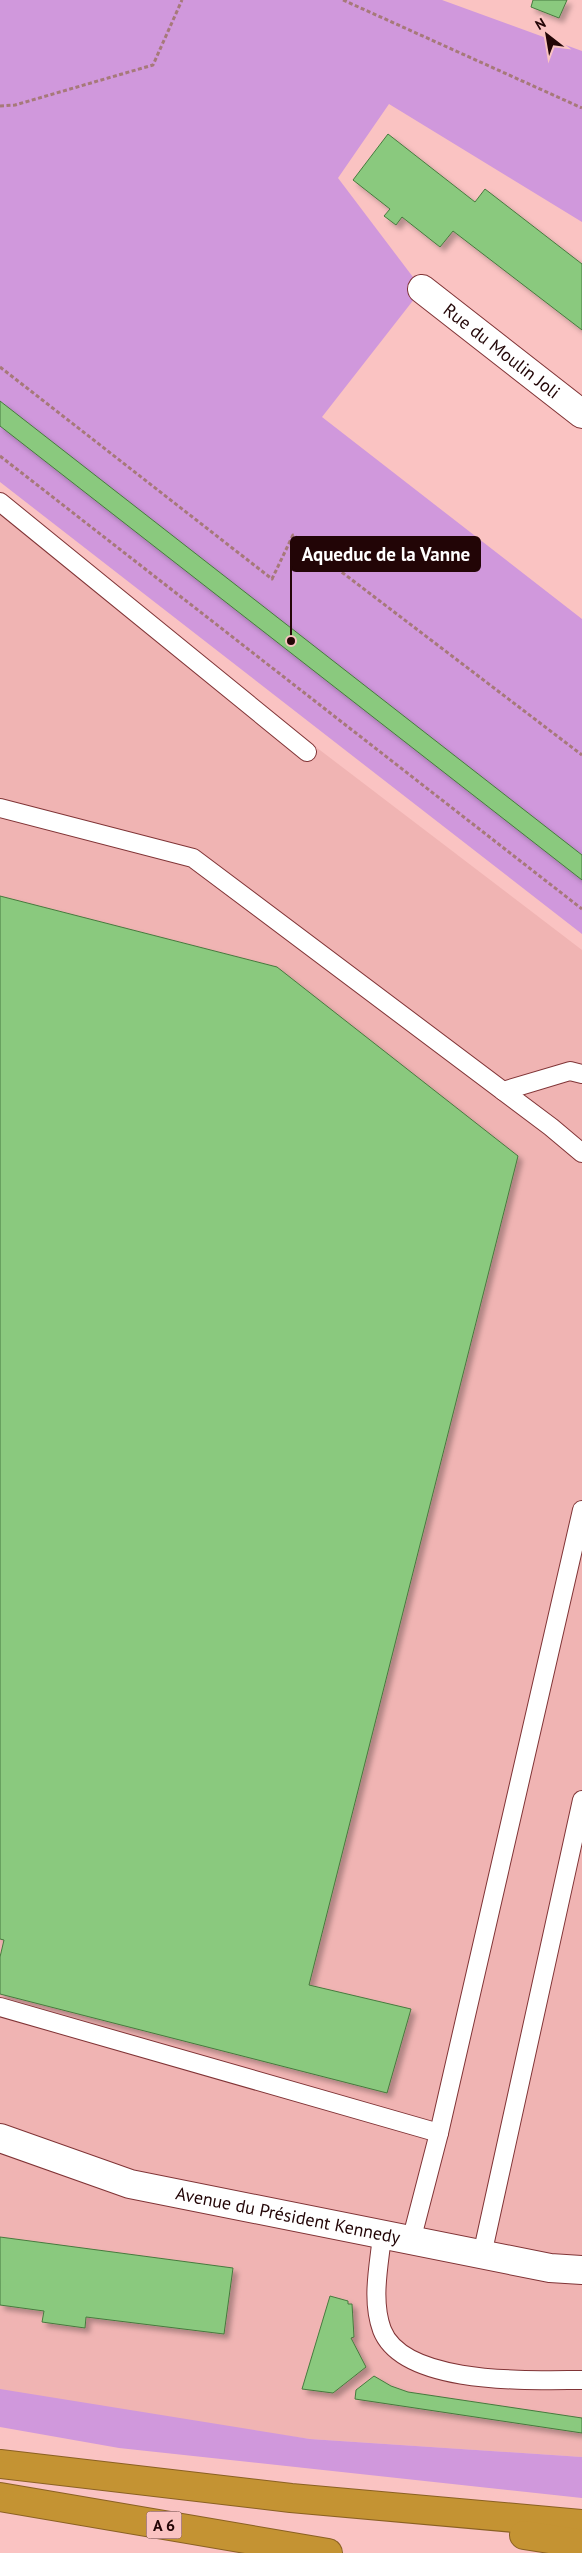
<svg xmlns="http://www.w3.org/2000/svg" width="582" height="2553" font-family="'PT Sans',sans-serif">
<defs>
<filter id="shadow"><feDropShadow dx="4.5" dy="4.5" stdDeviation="2.5" flood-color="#0004"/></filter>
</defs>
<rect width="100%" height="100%" fill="#fac3c2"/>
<!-- built -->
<polygon fill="#f0b4b3" points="0,506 582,950 582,2457 310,2439 0,2396"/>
<!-- green -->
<g fill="#d098dc">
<polygon points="0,0 442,0 582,51 582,222 389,104 338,178 422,289 322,417 582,619 582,934 0,482"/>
<polygon points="0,2389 310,2439 582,2457 582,2498 119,2448 0,2427"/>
</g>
<!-- building -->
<g fill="#8ac97e" stroke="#477a3e" filter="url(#shadow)">
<polygon points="533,0 567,0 559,18 531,7"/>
<polygon points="388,134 475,202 485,189 582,264 582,330 453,231 440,247 402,217 396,225 384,216 390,209 353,180"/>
<polygon points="0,401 582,855 582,880 0,426"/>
<polygon points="0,896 277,967 518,1156 309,1985 411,2009 387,2093 0,1994 0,1957 4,1940 0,1939"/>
<polygon points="0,2237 233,2268 224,2334 86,2317 85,2328 42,2322 44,2311 0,2305"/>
<polygon points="330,2296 348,2301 348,2304 352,2304 354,2337 351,2338 366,2367 333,2393 302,2389"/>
<polygon points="374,2376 391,2386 408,2392 582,2418 582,2433 355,2399 356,2390"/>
</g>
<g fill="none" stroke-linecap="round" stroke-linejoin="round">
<!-- lane casing -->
<g stroke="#803436" stroke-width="20">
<g id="lane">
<polyline points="0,502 307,752"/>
<polyline points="0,808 193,858 551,1127 582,1153"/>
<polyline points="503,1091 570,1071 582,1074"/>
<polyline points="0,2007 439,2133"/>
<path d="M382 2236C379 2266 371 2300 382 2330 404 2386 531 2380 582 2380"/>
<polyline points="411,2241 439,2133 582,1510"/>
<polyline points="482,2255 582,1800"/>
</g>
</g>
<!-- street casing -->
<g stroke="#803436" stroke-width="30">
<g id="street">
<path id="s1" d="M422 289 582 414"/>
<path id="s2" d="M0 2138 130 2184 550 2268 582 2270"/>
</g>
</g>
<!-- highway casing -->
<g stroke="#8b6123" stroke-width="30">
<g id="highway">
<polyline points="0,2464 291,2498 582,2524"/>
<polyline points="0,2497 328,2553"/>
<polyline points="524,2535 582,2544"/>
</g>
</g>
<!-- path -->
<g stroke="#a67979" stroke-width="3" stroke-dasharray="4 2.5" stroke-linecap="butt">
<polyline points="343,0 582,108"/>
<polyline points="0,106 15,105 153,65 182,0"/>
<polyline points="0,367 272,579 293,535 582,755"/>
<polyline points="0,456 582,909"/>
</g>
<!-- lane -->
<use href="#lane" stroke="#fff" stroke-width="18"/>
<!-- street -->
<use href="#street" stroke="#fff" stroke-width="28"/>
<!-- highway -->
<use href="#highway" stroke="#c49333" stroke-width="28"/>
</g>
<g text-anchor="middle" stroke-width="4" stroke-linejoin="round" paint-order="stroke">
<!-- shield labels -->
<rect fill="#fac3c2" stroke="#633e3e" stroke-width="1" x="146.5" y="2511.5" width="35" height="27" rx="4"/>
<g font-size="16" font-weight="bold" fill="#220506">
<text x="164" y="2531">A 6</text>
</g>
<!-- street labels -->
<g font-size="18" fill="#220506" stroke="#fac3c2">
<text dy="6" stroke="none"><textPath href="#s1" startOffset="101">Rue du Moulin Joli</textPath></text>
<text dy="6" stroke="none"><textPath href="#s2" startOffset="299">Avenue du Président Kennedy</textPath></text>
</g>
</g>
<!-- callouts -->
<path fill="none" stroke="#220506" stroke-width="2" d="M291 641L291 554"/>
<circle fill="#220506" stroke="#fac3c2" stroke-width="2" cx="291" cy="641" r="5"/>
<rect fill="#220506" stroke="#220506" stroke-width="2" x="291" y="537" width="189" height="34" rx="5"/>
<g font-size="19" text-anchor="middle" font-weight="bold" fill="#fff">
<text x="386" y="561">Aqueduc de la Vanne</text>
</g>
<!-- north arrow -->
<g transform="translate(547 35) rotate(329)" stroke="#fac3c2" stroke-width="4" paint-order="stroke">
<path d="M0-4L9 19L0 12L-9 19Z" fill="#220506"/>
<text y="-8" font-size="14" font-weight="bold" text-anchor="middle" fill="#220506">N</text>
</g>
</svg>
